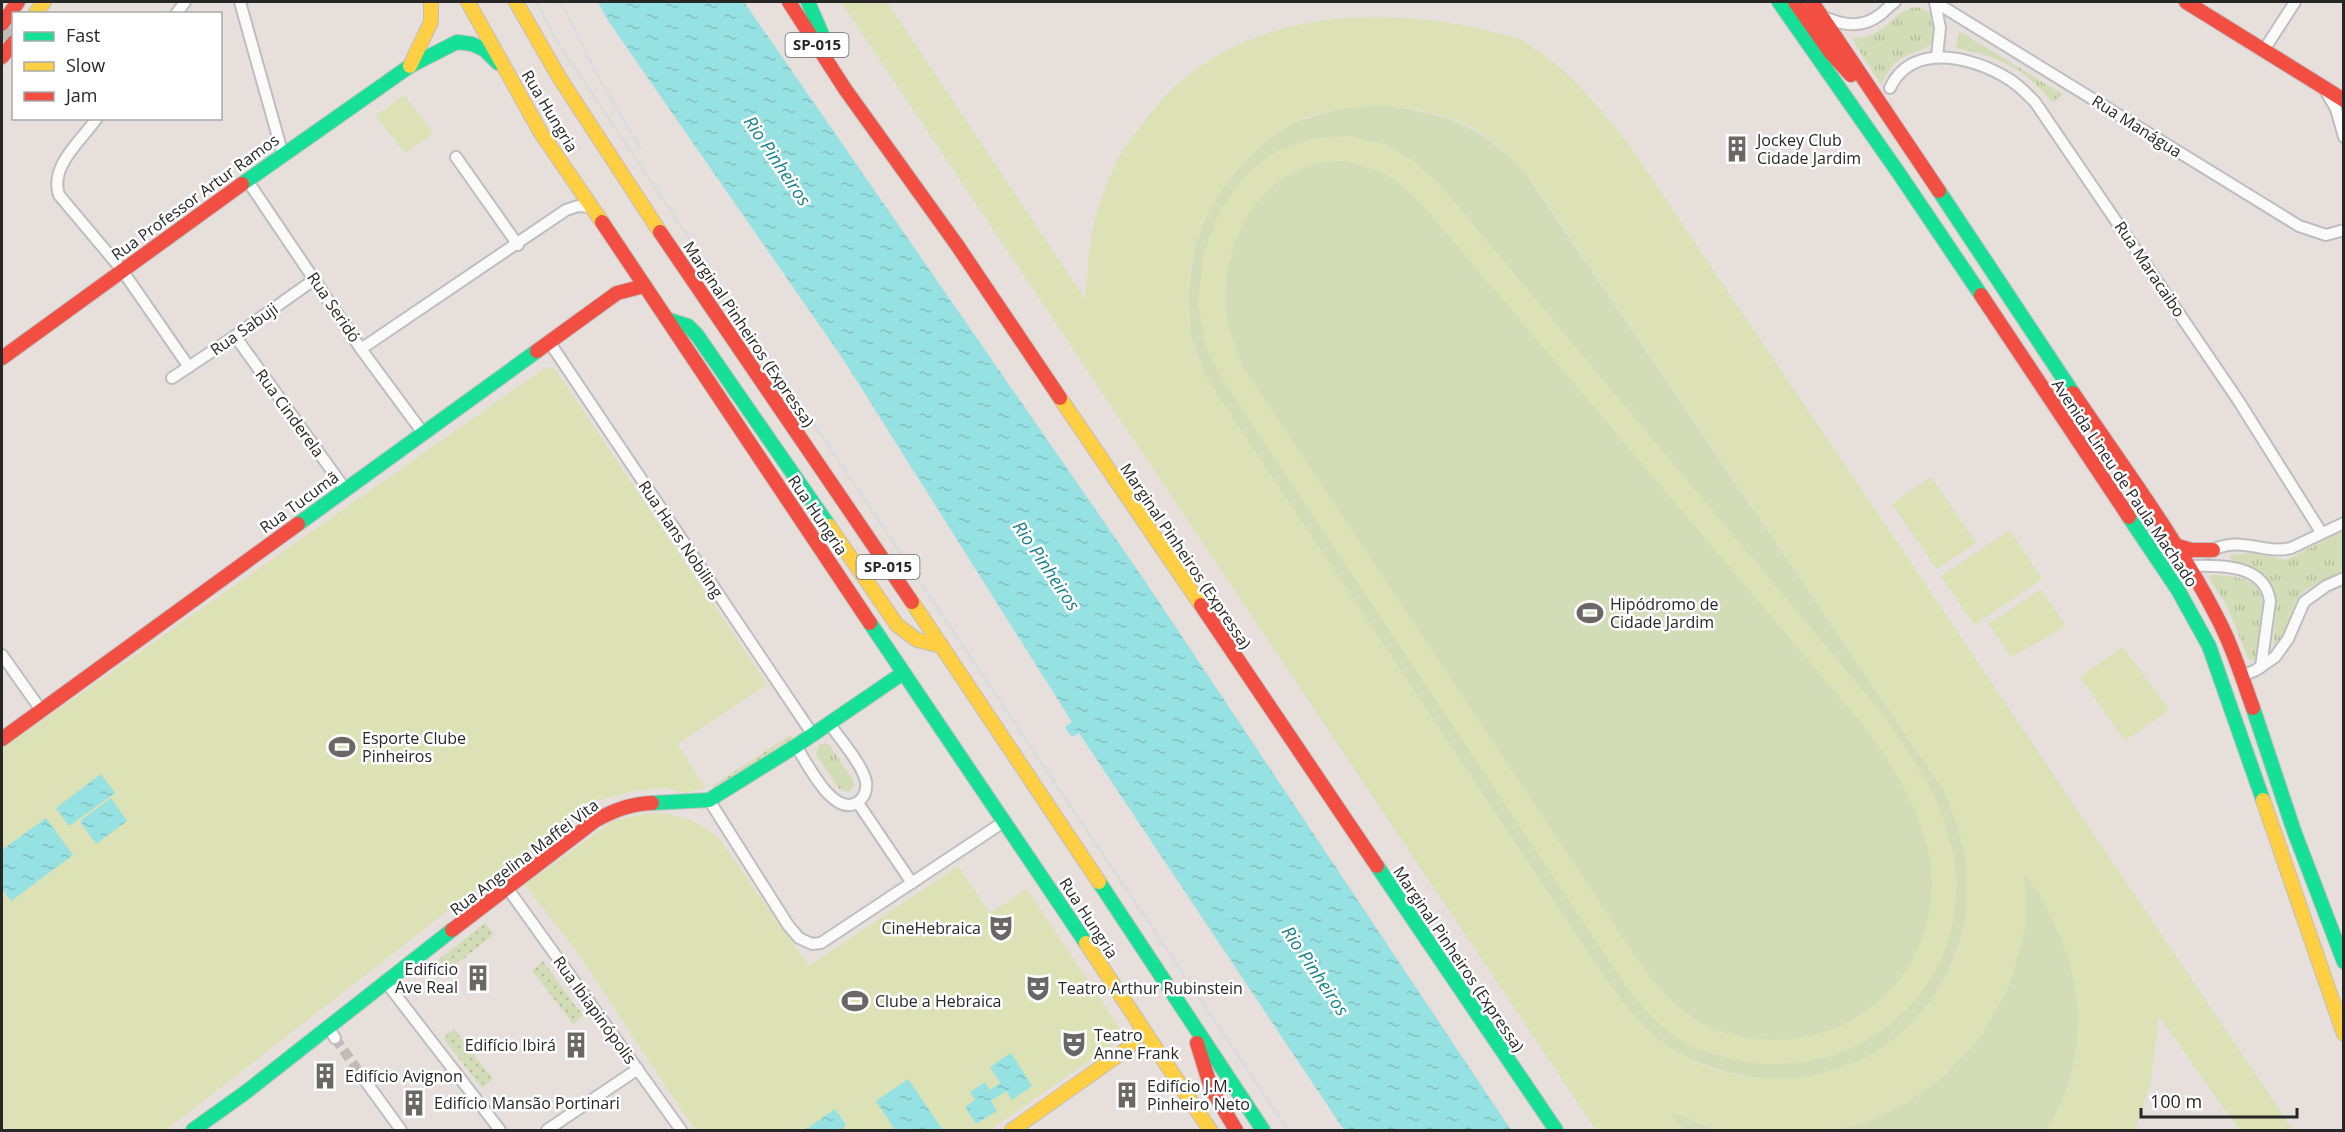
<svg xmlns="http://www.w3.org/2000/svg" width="2345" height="1132" font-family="'Open Sans',sans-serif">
<defs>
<pattern id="park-tufts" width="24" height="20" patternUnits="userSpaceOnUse" patternTransform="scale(1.5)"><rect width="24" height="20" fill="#d2ddb7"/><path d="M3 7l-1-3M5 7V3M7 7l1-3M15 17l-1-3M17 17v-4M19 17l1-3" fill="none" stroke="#b4be9d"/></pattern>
<pattern id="garden-dots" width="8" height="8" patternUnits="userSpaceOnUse" patternTransform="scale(1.5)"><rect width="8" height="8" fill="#d2ddb7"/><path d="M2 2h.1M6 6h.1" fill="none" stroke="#b4be9d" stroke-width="1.8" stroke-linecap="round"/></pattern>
<pattern id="water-ripples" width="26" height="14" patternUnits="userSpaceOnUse" patternTransform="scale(1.5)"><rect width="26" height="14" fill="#96e1e1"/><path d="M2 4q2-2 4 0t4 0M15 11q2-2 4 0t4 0" fill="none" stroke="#81c1c1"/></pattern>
</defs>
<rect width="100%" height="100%" fill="#e6dfdc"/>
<!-- grass -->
<g fill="#d2ddb7">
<path d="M1385 105C1453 117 1479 123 1527 175L1945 793C1956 820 1968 850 1968 880 1970 1012 1851 1108 1724 1071 1702 1064 1681 1056 1662 1042 1634 1022 1615 990 1595 963L1206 377 1191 337 1188 295 1194 250 1209 208 1233 173 1265 142 1293 123 1341 108Z"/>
<path d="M2025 872C2039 894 2053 916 2063 940 2088 1000 2082 1076 2047 1130H1832L1862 1124 1903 1105 1945 1075 1980 1037 2010 984Z"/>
<polygon points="1669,1111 1715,1129 1721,1130 1683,1130"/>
</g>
<!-- park -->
<g fill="url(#park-tufts)">
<path d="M1918 7C1935 12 1935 23 1935 38 1928 51 1919 50 1907 55 1894 61 1887 72 1881 85L1852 39C1889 37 1890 10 1918 7Z"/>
<path d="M1959 31 2062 94 2053 103C2026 69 1998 56 1956 48Z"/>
<path d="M2343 531V572C2326 580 2302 586 2294 605 2288 621 2286 634 2276 648L2273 647C2276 606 2285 570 2232 563L2230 555 2252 553 2286 560Z"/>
<path d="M2210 575C2253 575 2269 585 2262 630 2260 640 2260 653 2254 661L2248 658 2227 606 2209 578Z"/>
<polygon points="825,743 830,746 853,780 854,787 849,792 839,789 816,754 818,746"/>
</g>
<!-- garden -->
<g fill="url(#garden-dots)">
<polygon points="791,735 793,739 715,790 712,786"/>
<polygon points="485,923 494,934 490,938 438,978 433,971 423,979 420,974"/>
<polygon points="543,961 583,1016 573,1024 532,970"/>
<polygon points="454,1029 493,1079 482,1088 443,1038"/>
</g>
<!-- pitch -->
<g fill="#dde1b6" fill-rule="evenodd">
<path d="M841 2H887L1085 299C1088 282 1087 263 1090 245 1094 217 1105 185 1118 159 1125 146 1135 134 1144 122 1229 4 1391 0 1519 39 1565 65 1597 104 1629 145L2293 1130H2239L2159 1016 2151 1081 2135 1130H2047C2100 1048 2080 949 2025 873V928L2010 984 1980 1037 1972 1046 1945 1075 1903 1105 1862 1124 1832 1130H1720L1670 1112 1683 1130H1596ZM1385 105C1416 110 1451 114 1479 131 1499 144 1514 162 1531 179L1945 793C1964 840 1972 873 1964 925 1962 945 1952 967 1942 984 1885 1082 1754 1109 1662 1042 1634 1022 1615 990 1595 963L1208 380C1202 367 1194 351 1191 337 1179 265 1201 205 1252 155 1265 142 1279 129 1296 122 1324 109 1354 107 1385 105Z"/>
<polygon points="404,95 433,133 405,153 376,116"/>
<path d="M1349 136 1384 144 1415 162 1442 187 1881 712C1915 759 1952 815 1956 875 1964 1006 1836 1095 1715 1054 1707 1052 1697 1050 1690 1046 1666 1034 1646 1011 1629 991L1223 380 1206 346 1198 305 1203 257 1219 212 1244 177 1271 154 1309 139ZM1347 161C1383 170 1395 178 1421 203L1864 726C1892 765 1922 810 1930 859 1948 980 1834 1069 1720 1031 1688 1021 1664 995 1644 969L1245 370C1240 357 1233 344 1230 331 1214 264 1245 183 1315 164 1325 161 1337 162 1347 161Z"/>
<polygon points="552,367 557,372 767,684 677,744 705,788 686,793 665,788 633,791 585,804 166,1130 2,1130 2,749 545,368"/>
<polygon points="1931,477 1976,543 1937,569 1892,504"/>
<polygon points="2010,530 2042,579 1974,625 1941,576"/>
<polygon points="2041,589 2066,626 2011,657 1989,624"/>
<polygon points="2123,647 2169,710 2125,741 2080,677"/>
<path d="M649 813C676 812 699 821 719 839L809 966 958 866 990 913 1027 889 1125 1036 990 1130H695L578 953 525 885 613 821Z"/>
</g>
<!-- water -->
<g fill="url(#water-ripples)">
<polygon points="598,2 744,2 1145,581 1511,1130 1344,1130 1079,733 1072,737 1065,727 1072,722 843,359 609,22"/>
<polygon points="101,774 115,793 69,826 56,808"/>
<polygon points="111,798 127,821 96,844 80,821"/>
<polygon points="46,818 73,855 11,901 2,889 2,850"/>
<polygon points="1011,1053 1032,1086 1012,1100 1006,1091 991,1101 997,1111 976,1124 965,1107 975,1100 970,1092 985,1082 990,1090 1000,1083 990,1067"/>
<polygon points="908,1079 943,1130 895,1130 876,1101"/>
<polygon points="835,1109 846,1125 841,1130 805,1130"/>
</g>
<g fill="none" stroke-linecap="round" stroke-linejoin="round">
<!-- street-tunnel -->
<polyline stroke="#c0bab8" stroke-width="10" stroke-dasharray="10 5" stroke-linecap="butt" points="335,1038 364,1079"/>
<!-- highway-tunnel -->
<polyline stroke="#c0bab8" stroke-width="20" stroke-dasharray="20 10" stroke-linecap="butt" points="2,40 11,27"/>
<!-- street casing -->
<g stroke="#bfbebe" stroke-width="14">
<g id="street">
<polyline points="240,2 283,155"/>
<polyline points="1935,2 2299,226 2326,235 2344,230"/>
<polyline points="1935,2 1940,28 1937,57"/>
<polyline points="176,14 185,2"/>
<path d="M1826 18C1846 26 1863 28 1881 14 1886 10 1890 5 1895 2"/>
<polyline points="2264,50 2295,2"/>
<path d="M1890 88C1911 42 1971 56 2007 78 2018 84 2026 93 2035 102L2238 400 2321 532"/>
<polyline points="2325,90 2336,109 2344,137"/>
<path d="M97 118C82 140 49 166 59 195L122 270 189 367"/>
<polyline points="456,157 518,245"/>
<polyline points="247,180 361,349 423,433"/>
<polyline points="235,336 345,489"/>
<polyline points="550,343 813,735"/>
<polyline points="361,349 566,210 578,206 590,207"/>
<polyline points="172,378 235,336 315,279"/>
<path d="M2208 552C2243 534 2259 555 2291 548L2344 523"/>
<path d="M2189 566C2217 565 2265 563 2270 601L2261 667"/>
<polyline points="2,655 41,710"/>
<polyline points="2241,673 2247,674 2256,670 2275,657 2288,639 2304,602 2326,586 2344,578"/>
<path d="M796 746C807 763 834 819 858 802 865 797 867 790 866 782 863 765 839 738 829 723"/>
<polyline points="709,800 788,925 799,938 812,944 821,943 1005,821"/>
<polyline points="858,803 912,883"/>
<polyline points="508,889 681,1130"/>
<polyline points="385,981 500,1130"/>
<polyline points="328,1027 335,1038"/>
<polyline points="364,1079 401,1130"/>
<polyline points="547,1130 638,1069"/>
</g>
</g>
<!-- fast casing -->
<g stroke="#bfbebe" stroke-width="16">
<g id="fast">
<polyline points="808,2 824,39"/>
<polyline points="1779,2 1898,172 1981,295"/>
<polyline points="242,184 410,66 457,42 472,44 485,50 498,63"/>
<polyline points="1939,191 2073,393"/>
<polyline points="669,320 688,326 697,335 829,526"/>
<polyline points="2129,517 2178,590 2209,646 2263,800"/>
<polyline points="298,524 537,351"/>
<polyline points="870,623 1086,943"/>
<polyline points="2253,708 2294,831 2344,962"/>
<polyline points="652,803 709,800 796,746 903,673"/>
<polyline points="1377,866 1556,1130"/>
<polyline points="1099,882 1263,1130"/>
<polyline points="193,1130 246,1092 452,930"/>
</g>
</g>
<!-- slow casing -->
<g stroke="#bfbebe" stroke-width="16">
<g id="slow">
<polyline points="468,2 541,133 602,222"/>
<polyline points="516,2 559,77 660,232"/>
<polyline points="35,14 44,2"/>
<polyline points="410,66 431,22 431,2"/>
<polyline points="1060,398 1201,605"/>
<polyline points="829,526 897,625 917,640 942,646"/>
<polyline points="912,602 1099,882"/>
<polyline points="2263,800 2344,1034"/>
<polyline points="1086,943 1210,1130"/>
<polyline points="1012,1130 1127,1049 1142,1029"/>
</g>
</g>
<!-- jam casing -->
<g stroke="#bfbebe" stroke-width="16">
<g id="jam">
<polyline points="789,2 845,89 957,245 1060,398"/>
<polyline points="1795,2 1830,52 1851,75"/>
<polyline points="1812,2 1939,191"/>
<polyline points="2186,2 2344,100"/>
<polyline points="2,24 18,2"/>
<polyline points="2,57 14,42"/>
<polyline points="602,222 870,623"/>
<polyline points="660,232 912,602"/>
<polyline points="1981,295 2129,517"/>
<polyline points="537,351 617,293 644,286"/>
<polyline points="2,358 242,184"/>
<path d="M2073 393C2123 467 2178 540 2218 619 2233 647 2242 678 2253 708"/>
<polyline points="2174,545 2192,550 2213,550"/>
<polyline points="1201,605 1377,866"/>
<polyline points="2,739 298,524"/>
<path d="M452 930 596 820C615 810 630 804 652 803"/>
<polyline points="1197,1043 1211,1088 1236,1130"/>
</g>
</g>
<!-- street -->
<use href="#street" stroke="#fbfafa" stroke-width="10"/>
<!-- fast -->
<use href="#fast" stroke="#16e098" stroke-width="14"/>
<!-- slow -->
<use href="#slow" stroke="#ffcf43" stroke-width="14"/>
<!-- jam -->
<use href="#jam" stroke="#f24e42" stroke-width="14"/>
<!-- rail -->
<g stroke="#dcdcdd" stroke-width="3">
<polyline points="537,2 556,40 1288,1130"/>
<polyline points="561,2 597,75 640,148"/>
</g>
</g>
<!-- icons -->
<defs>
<g id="building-bare" transform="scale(2.07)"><path d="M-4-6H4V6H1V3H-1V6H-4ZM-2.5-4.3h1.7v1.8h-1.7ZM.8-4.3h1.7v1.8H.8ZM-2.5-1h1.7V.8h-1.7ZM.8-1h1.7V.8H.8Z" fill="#6a6766" stroke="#fff" stroke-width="2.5" paint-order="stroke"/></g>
<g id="stadium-bare" transform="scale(2.07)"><path d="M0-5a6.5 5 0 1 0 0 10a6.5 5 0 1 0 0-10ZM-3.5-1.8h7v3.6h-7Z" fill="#6a6766" stroke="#fff" stroke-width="2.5" paint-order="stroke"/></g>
<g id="theatre-bare" transform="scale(2.07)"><path d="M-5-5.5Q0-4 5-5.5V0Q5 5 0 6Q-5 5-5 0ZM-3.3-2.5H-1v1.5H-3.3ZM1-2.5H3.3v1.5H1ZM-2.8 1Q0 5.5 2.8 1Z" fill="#6a6766" stroke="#fff" stroke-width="2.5" paint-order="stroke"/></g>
</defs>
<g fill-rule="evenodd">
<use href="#building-bare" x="1737" y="149"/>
<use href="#stadium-bare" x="1590" y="613"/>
<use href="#stadium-bare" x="342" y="747"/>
<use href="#theatre-bare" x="1001" y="928"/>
<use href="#building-bare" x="478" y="978"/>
<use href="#theatre-bare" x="1038" y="988"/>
<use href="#stadium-bare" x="855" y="1001"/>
<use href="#theatre-bare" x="1074" y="1044"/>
<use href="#building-bare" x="576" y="1045"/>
<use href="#building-bare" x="325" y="1076"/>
<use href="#building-bare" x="1127" y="1095"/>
<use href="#building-bare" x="414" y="1103"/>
</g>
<g text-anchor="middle" stroke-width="5" stroke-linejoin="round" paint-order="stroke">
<!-- shield labels -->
<g fill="#fff" stroke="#686868" stroke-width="1.5">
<rect x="785.5" y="33" width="63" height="24" rx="4.5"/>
<rect x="856.5" y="555" width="63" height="24" rx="4.5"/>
</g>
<g font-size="15" font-weight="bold" fill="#272727">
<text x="817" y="50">SP-015</text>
<text x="888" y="572">SP-015</text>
</g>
<!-- street labels -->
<g font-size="16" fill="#272727" stroke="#fff">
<text transform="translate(550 111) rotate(59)" y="6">Rua Hungria</text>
<text transform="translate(2137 126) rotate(32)" y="6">Rua Manágua</text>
<text transform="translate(195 197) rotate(-36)" y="6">Rua Professor Artur Ramos</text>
<text transform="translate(2150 269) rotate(56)" y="6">Rua Maracaibo</text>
<text transform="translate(334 307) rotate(56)" y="6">Rua Seridó</text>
<text transform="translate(244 329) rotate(-35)" y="6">Rua Sabuji</text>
<text transform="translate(749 334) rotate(56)" y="6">Marginal Pinheiros (Expressa)</text>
<text transform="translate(290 413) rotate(54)" y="6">Rua Cinderela</text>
<text transform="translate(2125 483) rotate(56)" y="6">Avenida Lineu de Paula Machado</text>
<text transform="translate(299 502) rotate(-36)" y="6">Rua Tucumã</text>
<text transform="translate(818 515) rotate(56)" y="6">Rua Hungria</text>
<text transform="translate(681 539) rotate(56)" y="6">Rua Hans Nobiling</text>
<text transform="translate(1186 556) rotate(56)" y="6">Marginal Pinheiros (Expressa)</text>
<text transform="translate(524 857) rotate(-37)" y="6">Rua Angelina Maffei Vita</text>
<text transform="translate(1089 918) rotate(57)" y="6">Rua Hungria</text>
<text transform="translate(1459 959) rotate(56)" y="6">Marginal Pinheiros (Expressa)</text>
<text transform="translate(595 1010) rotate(54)" y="6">Rua Ibiapinópolis</text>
</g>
<!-- poi labels -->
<g font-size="16" fill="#272727" stroke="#fff" text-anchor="start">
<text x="1757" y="146">Jockey Club<tspan x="1757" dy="18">Cidade Jardim</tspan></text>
<text x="1610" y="610">Hipódromo de<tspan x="1610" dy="18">Cidade Jardim</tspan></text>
<text x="362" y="744">Esporte Clube<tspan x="362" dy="18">Pinheiros</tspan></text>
<text x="981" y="934" text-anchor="end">CineHebraica</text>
<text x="458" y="975" text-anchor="end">Edifício<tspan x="458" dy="18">Ave Real</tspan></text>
<text x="1058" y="994">Teatro Arthur Rubinstein</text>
<text x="875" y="1007">Clube a Hebraica</text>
<text x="1094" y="1041">Teatro<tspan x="1094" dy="18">Anne Frank</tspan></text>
<text x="556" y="1051" text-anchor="end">Edifício Ibirá</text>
<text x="345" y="1082">Edifício Avignon</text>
<text x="1147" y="1092">Edifício J.M.<tspan x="1147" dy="18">Pinheiro Neto</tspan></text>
<text x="434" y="1109">Edifício Mansão Portinari</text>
</g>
<!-- water labels -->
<g font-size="18" font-style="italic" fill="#17808a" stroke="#fff">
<text transform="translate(777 161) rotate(56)" y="6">Rio Pinheiros</text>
<text transform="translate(1046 566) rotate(56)" y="6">Rio Pinheiros</text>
<text transform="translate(1315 971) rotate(56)" y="6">Rio Pinheiros</text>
</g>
</g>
<!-- border -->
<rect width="2345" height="1132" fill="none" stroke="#272727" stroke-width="6"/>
<!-- legend -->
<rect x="12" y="12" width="210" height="108" fill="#ffffff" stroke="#a9a9a9" stroke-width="1.5"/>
<rect x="24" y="32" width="30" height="9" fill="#16e098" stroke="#a9a9a9" stroke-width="1.5"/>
<text x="66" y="42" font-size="18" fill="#272727">Fast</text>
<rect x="24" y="62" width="30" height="9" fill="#ffcf43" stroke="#a9a9a9" stroke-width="1.5"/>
<text x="66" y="72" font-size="18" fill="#272727">Slow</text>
<rect x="24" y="92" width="30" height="9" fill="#f24e42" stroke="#a9a9a9" stroke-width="1.5"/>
<text x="66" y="102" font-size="18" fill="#272727">Jam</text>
<!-- scale -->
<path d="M2141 1108v9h156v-9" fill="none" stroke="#272727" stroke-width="3"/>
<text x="2150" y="1108" font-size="18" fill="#272727" stroke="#ffffff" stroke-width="4.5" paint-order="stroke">100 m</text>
</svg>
